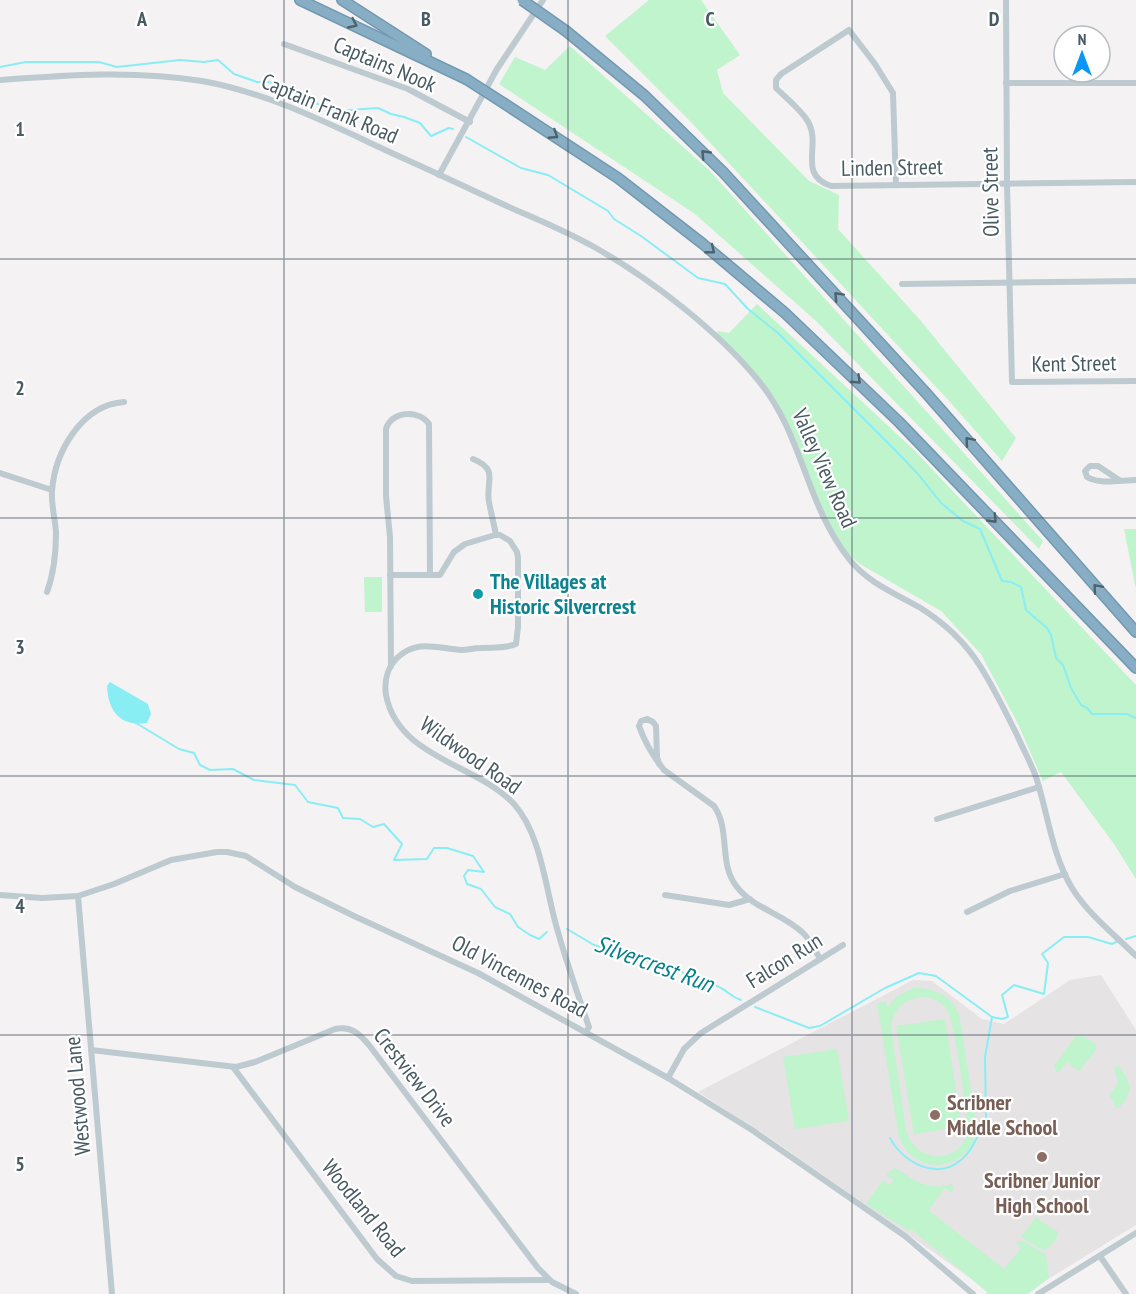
<svg xmlns="http://www.w3.org/2000/svg" width="1136" height="1294" font-family="'PT Sans Narrow',sans-serif">
<rect width="100%" height="100%" fill="#f5f2f3"/>
<!-- education -->
<polygon fill="#e6e3e5" points="1101,975 1136,1030 1136,1225 1024,1294 993,1294 770,1138 698,1092 913,980 932,981 982,1019 1004,1024 1070,980"/>
<!-- green -->
<g fill="#bff4cc" fill-rule="evenodd">
<polygon points="649,0 701,0 740,55 717,70 723,93 809,181 839,195 838,229 921,321 1016,438 1002,461 950,402 690,121 605,36"/>
<polygon points="570,46 709,170 1043,541 1039,549 816,321 695,214 499,84 515,57 545,70"/>
<polygon points="757,304 914,450 1136,685 1136,879 1114,844 1061,772 1043,781 1018,724 981,654 941,611 860,564 848,554 822,513 792,433 775,398 756,374 717,334 718,331 729,333"/>
<polygon points="1124,529 1136,529 1136,588 1135,585"/>
<polygon points="364,577 382,577 382,612 365,612"/>
<path d="M913 988C936 987 955 997 960 1019L977 1128C970 1175 909 1178 898 1132L877 1003 886 1002 887 1008 896 997ZM922 997C933 997 942 1002 948 1012 954 1023 970 1124 967 1135 956 1166 914 1162 906 1130L891 1028C892 1010 904 999 922 997Z"/>
<polygon points="945,1019 962,1127 914,1134 896,1026"/>
<polygon points="1076,1036 1085,1037 1096,1044 1096,1050 1079,1071 1067,1062 1058,1073 1055,1070 1054,1066"/>
<polygon points="837,1049 849,1121 795,1129 783,1057"/>
<path d="M1119 1066C1132 1085 1134 1089 1119 1108H1117L1113 1103 1114 1101 1109 1096 1118 1083 1114 1067Z"/>
<path d="M895 1168C914 1180 929 1192 952 1184L954 1190 951 1192 945 1188 929 1210 932 1213 1004 1269 1021 1248 1016 1243 1017 1241 1025 1242 1046 1255 1049 1278 1028 1294H986L987 1292 911 1229 909 1231 866 1204 883 1180 889 1185 894 1180 886 1175Z"/>
<polygon points="1036,1217 1052,1229 1058,1231 1057,1238 1046,1250 1039,1248 1021,1237"/>
</g>
<!-- water -->
<path fill="#89eef4" d="M110 682 148 704 151 714 147 723C120 727 108 711 107 686Z"/>
<g fill="none" stroke-linecap="round" stroke-linejoin="round">
<!-- stream -->
<g stroke="#89eef4" stroke-width="2">
<polyline points="0,67 26,62 99,62 117,67 180,60 204,62 218,60 234,74 257,82 268,82 296,89 313,102 335,111 378,108 391,114 404,117 420,123 431,136 449,128 453,129"/>
<polyline points="466,137 521,168 548,175 608,211 614,219 641,236 698,278 725,284 748,309 778,333 896,451 918,474 941,503 963,521 980,529 1002,581 1011,582 1021,587 1026,610 1047,628 1051,635 1056,658 1063,665 1071,688 1081,705 1087,708 1092,714 1127,714 1136,718"/>
<polyline points="136,723 179,749 194,753 200,765 210,770 233,769 254,780 295,785 308,802 338,808 343,818 360,819 373,827 384,824 402,844 394,860 427,859 434,848 447,848 473,856 484,872 468,870 464,876 467,884 481,889 495,907 510,914 518,927 530,935 539,939 547,932"/>
<path d="M567 929 594 945 681 971C693 983 707 980 721 988 729 992 731 997 741 1000"/>
<polyline points="1126,939 1136,936"/>
<polyline points="755,1007 809,1028 820,1026 885,988 919,973 936,976 992,1017 1002,1019 1008,1017 1002,995 1014,985 1044,994 1048,963 1042,954 1064,937 1088,937 1112,944 1116,942"/>
<polyline points="986,1118 985,1057 992,1017"/>
<path d="M890 1138C903 1162 936 1181 961 1160 972 1151 977 1137 983 1124"/>
</g>
<!-- highway casing -->
<g stroke="#7299b0" stroke-width="12">
<g id="highway">
<polyline points="300,0 466,79"/>
<polyline points="342,0 426,54"/>
<polyline points="566,31 645,96 723,172 926,393 1136,632"/>
<polyline points="505,104 618,178 703,244 785,313 899,422 1136,668"/>
</g>
</g>
<!-- minor -->
<g stroke="#bdcad0" stroke-width="6">
<polyline points="1006,0 1007,184 1012,382 1136,381"/>
<polyline points="284,44 408,89 470,122"/>
<path d="M0 80C67 75 135 70 202 81 274 94 339 129 405 159 443 176 480 194 518 211 544 222 571 234 596 248 652 280 717 330 758 380 803 434 805 503 849 559 867 582 894 593 919 607 943 622 965 642 980 666 994 688 1005 711 1017 735 1023 749 1031 763 1036 777 1048 814 1052 855 1072 888 1088 914 1115 935 1136 956"/>
<polyline points="1006,83 1136,83"/>
<polyline points="439,175 497,69 543,0"/>
<path d="M896 185 893 93 875 64 849 30 781 74 776 80V88C786 98 799 108 807 120 823 144 796 174 831 186L1136 182"/>
<polyline points="902,284 1136,281"/>
<path d="M473 459C500 470 485 482 489 502 491 513 494 524 496 535"/>
<polyline points="0,473 52,490"/>
<path d="M1119 480 1098 466H1090L1085 471 1087 477C1100 485 1121 480 1136 480"/>
<path d="M390 575H440L454 552 465 544 495 535H500L510 541 517 552 518 558V627L516 644C504 649 492 647 480 648 474 648 468 650 462 650 439 649 417 638 397 658 387 668 384 682 386 695 398 758 477 764 514 804 542 835 546 893 558 932 567 964 578 995 589 1027L586 1032"/>
<path d="M47 592C54 573 56 552 56 532 55 518 51 505 52 491 55 451 82 405 124 402"/>
<path d="M391 666 390 537 386 496V429C391 411 419 409 429 424L430 575"/>
<path d="M659 764 657 757 656 726 653 722 647 719 641 721 639 726C645 743 653 756 664 770L714 806C731 830 718 864 737 887 753 908 783 914 802 932 810 939 815 950 820 959"/>
<polyline points="937,819 1039,787"/>
<polyline points="0,895 42,898 78,896 114,884 171,860 217,852 227,852 246,856 295,887 354,916 478,973 668,1078 752,1130 905,1236 973,1294"/>
<polyline points="665,895 729,905 750,899"/>
<polyline points="78,896 112,1294"/>
<polyline points="967,912 1010,891 1065,874"/>
<path d="M91 1050 236 1067 255 1062 335 1029C351 1026 359 1033 369 1045L538 1268 552 1282 576 1294"/>
<polyline points="233,1067 377,1259 396,1276 412,1281 549,1280"/>
<polyline points="668,1078 684,1049 701,1033 843,945"/>
<polyline points="1100,1256 1126,1294"/>
<polyline points="1038,1294 1136,1233"/>
</g>
<!-- highway -->
<use href="#highway" stroke="#87aec4" stroke-width="9"/>
<!-- highway-bridge casing -->
<g stroke="#7299b0" stroke-width="12" stroke-linecap="butt">
<g id="highway-bridge">
<polyline points="522,0 566,31"/>
<polyline points="466,79 505,104"/>
</g>
</g>
<!-- highway-bridge -->
<use href="#highway-bridge" stroke="#87aec4" stroke-width="9"/>
</g>
<!-- one-way arrows -->
<defs><path id="oneway-chevron" d="M-2-3.5L2.5 0L-2 3.5" fill="none" stroke-width="1.6" stroke-linecap="round" stroke-linejoin="round" transform="scale(1.5)"/></defs>
<g stroke="#4e626c">
<use href="#oneway-chevron" transform="translate(353 24) rotate(25)"/>
<use href="#oneway-chevron" transform="translate(554 135) rotate(33)"/>
<use href="#oneway-chevron" transform="translate(705 154) rotate(-134)"/>
<use href="#oneway-chevron" transform="translate(711 250) rotate(39)"/>
<use href="#oneway-chevron" transform="translate(838 296) rotate(-133)"/>
<use href="#oneway-chevron" transform="translate(857 380) rotate(44)"/>
<use href="#oneway-chevron" transform="translate(969 441) rotate(-131)"/>
<use href="#oneway-chevron" transform="translate(993 519) rotate(46)"/>
<use href="#oneway-chevron" transform="translate(1097 588) rotate(-131)"/>
</g>
<!-- grid -->
<path fill="none" stroke="#485a62" stroke-width="1.5" stroke-opacity="0.55" d="M284 0V1294M568 0V1294M852 0V1294M0 259H1136M0 518H1136M0 776H1136M0 1035H1136"/>
<!-- markers -->
<circle fill="#0f9aa8" stroke="#fff" stroke-width="2" cx="478" cy="594" r="6"/>
<g fill="#8d6e63" stroke="#fff" stroke-width="2">
<circle cx="935" cy="1115" r="6"/>
<circle cx="1042" cy="1157" r="6"/>
</g>
<g text-anchor="middle" stroke-width="4.5" stroke-linejoin="round" paint-order="stroke">
<!-- street labels -->
<g font-size="22" fill="#485a62" stroke="#fff">
<text transform="translate(385 64) rotate(23)" y="8">Captains Nook</text>
<text transform="translate(330 108) rotate(23)" y="8">Captain Frank Road</text>
<text transform="translate(892 167) rotate(-1)" y="8">Linden Street</text>
<text transform="translate(990 192) rotate(-91)" y="8">Olive Street</text>
<text transform="translate(1074 363) rotate(-1)" y="8">Kent Street</text>
<text transform="translate(825 468) rotate(66)" y="8">Valley View Road</text>
<text transform="translate(471 755) rotate(35)" y="8">Wildwood Road</text>
<text transform="translate(784 960) rotate(-32)" y="8">Falcon Run</text>
<text transform="translate(520 976) rotate(28)" y="8">Old Vincennes Road</text>
<text transform="translate(415 1077) rotate(52)" y="8">Crestview Drive</text>
<text transform="translate(77 1096) rotate(-95)" y="8">Westwood Lane</text>
<text transform="translate(364 1208) rotate(51)" y="8">Woodland Road</text>
</g>
<!-- culture labels -->
<g font-size="22" font-weight="bold" fill="#0d838f" stroke="#fff" text-anchor="start">
<text x="490" y="589">The Villages at<tspan x="490" dy="25">Historic Silvercrest</tspan></text>
</g>
<!-- education labels -->
<g font-size="22" font-weight="bold" fill="#785e54" stroke="#fff" text-anchor="start">
<text x="947" y="1110">Scribner<tspan x="947" dy="25">Middle School</tspan></text>
<text x="1042" y="1188" text-anchor="middle">Scribner Junior<tspan x="1042" dy="25">High School</tspan></text>
</g>
<!-- water labels -->
<g font-size="24" font-style="italic" fill="#058289" stroke="#fff">
<text transform="translate(654 964) rotate(20)" y="8">Silvercrest Run</text>
</g>
</g>
<g font-size="20" text-anchor="middle" font-weight="bold" fill="#485a62" stroke="#fff" stroke-width="4.5" stroke-linejoin="round" paint-order="stroke">
<text x="142" y="26">A</text>
<text x="426" y="26">B</text>
<text x="710" y="26">C</text>
<text x="994" y="26">D</text>
<text x="20" y="136">1</text>
<text x="20" y="395">2</text>
<text x="20" y="654">3</text>
<text x="20" y="913">4</text>
<text x="20" y="1171">5</text>
</g>
<!-- north arrow -->
<g transform="translate(1082 54)"><circle r="28" fill="#ffffff" stroke="#b6bdc0" stroke-width="1.5"/>
<path d="M0-4.5L10 22L0 15L-10 22Z" fill="#0c96f5"/>
<text y="-9" font-size="16" font-weight="bold" text-anchor="middle" fill="#485a62">N</text>
</g>
</svg>
